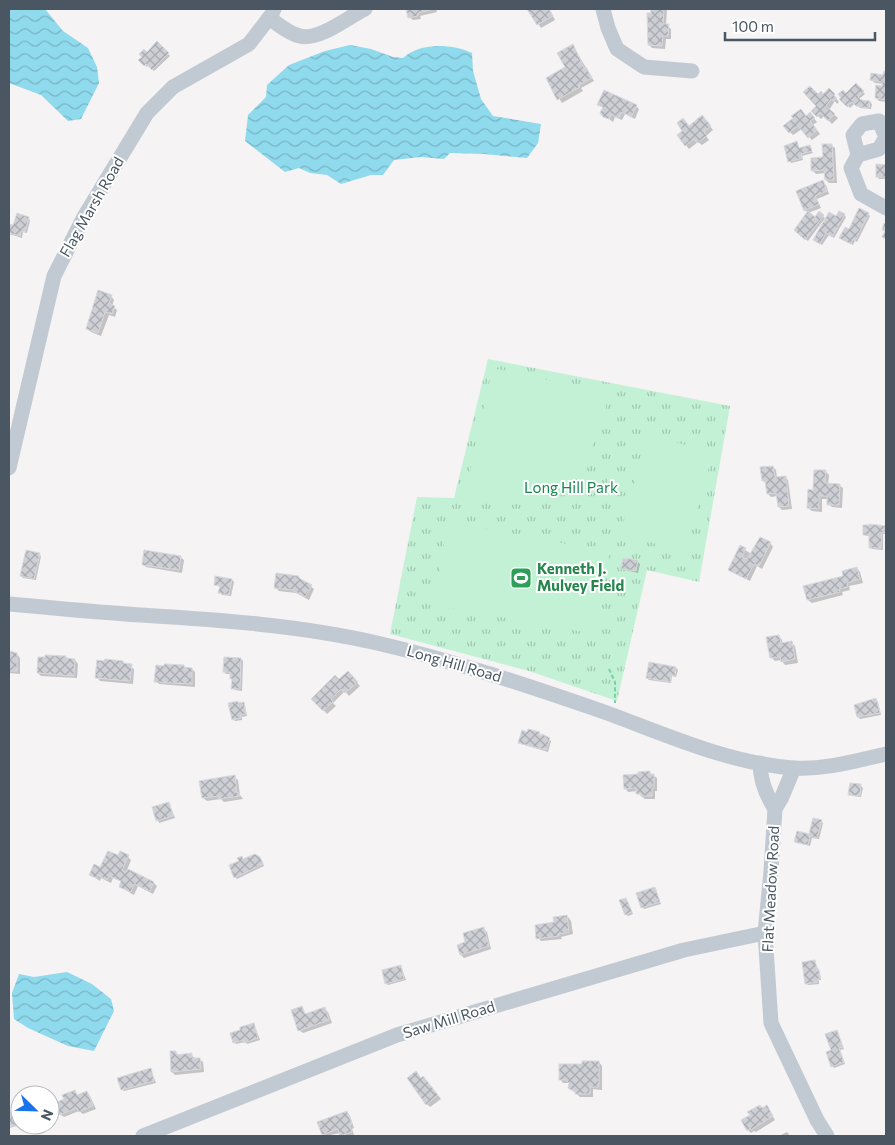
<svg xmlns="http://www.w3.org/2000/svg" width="895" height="1145" font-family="Commissioner,sans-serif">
<defs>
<pattern id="park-tufts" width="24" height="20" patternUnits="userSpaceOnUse" patternTransform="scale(1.25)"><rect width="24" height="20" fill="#c3f1d5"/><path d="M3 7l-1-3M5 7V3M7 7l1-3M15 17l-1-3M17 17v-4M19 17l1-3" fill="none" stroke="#a0c6b0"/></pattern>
<pattern id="water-waves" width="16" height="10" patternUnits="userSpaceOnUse" patternTransform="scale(1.25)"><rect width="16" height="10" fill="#90daee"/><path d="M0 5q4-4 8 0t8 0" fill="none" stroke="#78b4c4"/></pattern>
<pattern id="building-cross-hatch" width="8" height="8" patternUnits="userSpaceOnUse" patternTransform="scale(1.25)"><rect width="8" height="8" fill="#cdcfd5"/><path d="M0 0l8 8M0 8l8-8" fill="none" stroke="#a8abb0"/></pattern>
</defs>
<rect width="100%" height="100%" fill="#f5f3f3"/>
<!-- park -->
<polygon fill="url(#park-tufts)" points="488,359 730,406 699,582 647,570 617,701 529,671 390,634 417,497 454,498"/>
<!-- garden -->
<g fill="#c3f1d5">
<polygon points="498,369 608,393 605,414 591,449 572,480 543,501 509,504 465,496 490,379"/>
<polygon points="647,435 713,452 686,552 620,534"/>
<polygon points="448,522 610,552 595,634 433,605"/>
</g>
<!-- water -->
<g fill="url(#water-waves)">
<polygon points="9,9 45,9 63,31 88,48 97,67 99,83 81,119 68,121 41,95 9,83"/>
<path d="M350 45 371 49 393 57 403 58C421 42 452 44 472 53L473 71 481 99 493 116 541 124 538 143 527 158 484 154 450 153 444 159 421 157 394 160 383 175H371L341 184 327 175 310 173 299 168 285 172 245 141 248 115 266 97 267 85 289 65 325 51Z"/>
<polygon points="67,972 92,984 111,999 114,1011 94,1051 68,1046 28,1028 14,1019 12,993 19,974 34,977"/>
</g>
<!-- shadow -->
<g fill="#0003">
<polygon points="408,9 436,9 437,12 420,16 421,19 413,20 409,17"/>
<polygon points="529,9 552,9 550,10 555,20 541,28"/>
<polygon points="652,9 667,9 666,25 671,29 671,39 666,39 665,49 652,48 649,45"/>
<polygon points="157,43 170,56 154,71 149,65 147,67 140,60"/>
<polygon points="573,46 594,81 581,88 583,91 562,103 547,79 567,68"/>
<polygon points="885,72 886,72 886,102 879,101 876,98 883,84 875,83 871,80 884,76"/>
<polygon points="856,84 865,94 859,99 870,102 872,104 871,109 860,108 855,103 850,108 841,99"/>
<polygon points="832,93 839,102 837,104 835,101 829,110 838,118 832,124 824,116 821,119 813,111 818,106 818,96"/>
<polygon points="599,104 636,106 639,109 635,119 625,114 622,120 615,117 613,122 605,116 604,108"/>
<polygon points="806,117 813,117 817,122 813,125 820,134 812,140 802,129 793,135 790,132"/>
<polygon points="705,120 713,130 706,136 709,140 702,145 698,142 689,149 678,135 689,127"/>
<polygon points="796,143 800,149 809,146 813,153 802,156 803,160 791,163 789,161"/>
<polygon points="831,145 835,148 837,183 829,183 826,180 826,173 816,174 813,171 825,158"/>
<polygon points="877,166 886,166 886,179 879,179 877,176"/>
<polygon points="822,182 826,185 829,194 817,199 821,208 808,213 815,218 819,213 825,218 808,241 797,232 808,213 805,210"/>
<polygon points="868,214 870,216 857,242 855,241 853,245 840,238"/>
<polygon points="844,215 846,217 834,238 829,235 822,245 817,242 837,217"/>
<polygon points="28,218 30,220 27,233 23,232 22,238 9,234 9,225 14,227"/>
<polygon points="111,296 114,300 112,306 117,310 115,317 109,315 101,336 91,332 87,329"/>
<polygon points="773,467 776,470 777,478 785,477 788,480 792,509 782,510 779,507 777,496 771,497 768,494 767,484 763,481"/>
<polygon points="826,472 829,475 828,485 839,485 843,488 842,508 832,507 828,504 829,499 822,499 822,512 812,511 808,508 815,491"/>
<polygon points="871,525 886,526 886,534 883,534 883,550 872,549 870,547 870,536 866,536 864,534"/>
<polygon points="770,543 773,547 762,569 757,566 750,581 729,570 741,547 751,554"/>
<polygon points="39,554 41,556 36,580 23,578 21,576"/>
<polygon points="180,557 184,560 182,573 146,567 143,564"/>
<polygon points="638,562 640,564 638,573 625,570 623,568"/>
<polygon points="857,568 860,572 863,583 849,586 850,590 842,592 843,595 812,603 808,600 805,587 844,577"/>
<polygon points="298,577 314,589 309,600 296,593 279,591 276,588"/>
<polygon points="232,580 234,582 231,596 222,595 220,593 221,587 215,585"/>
<polygon points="779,636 782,640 783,644 792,643 795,646 798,663 785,665 781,660 775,661 772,658"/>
<polygon points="9,652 17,654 20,658 20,674 9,673"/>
<polygon points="66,657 68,660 75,660 78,664 77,678 41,676 38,673"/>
<polygon points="241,659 243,661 242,691 235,690 233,688 233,680 231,678 231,674 226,674 224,672"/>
<polygon points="123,662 134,669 133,684 100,681 97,677"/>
<polygon points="184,666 186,669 192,669 195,672 195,687 159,684 156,681"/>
<polygon points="676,668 678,670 676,677 672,676 671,683 649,680 647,678"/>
<polygon points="348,673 360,686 349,696 345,691 333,703 336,706 327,714 313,699"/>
<polygon points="876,700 878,702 881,715 860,719 858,717 855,706"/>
<polygon points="239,704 243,704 245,706 247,716 242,717 242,720 235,721 233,719"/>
<polygon points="539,734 551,741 548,752 521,744 519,742"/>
<polygon points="650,773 657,778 657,791 655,791 655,799 645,799 641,796 637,791 628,792 625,788"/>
<polygon points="234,777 238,780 240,795 243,799 224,802 221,799 207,801 203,798"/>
<polygon points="861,786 863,788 861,797 852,796 850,794"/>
<polygon points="169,803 175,818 159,823 153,808"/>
<polygon points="821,821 823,823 819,839 812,838 810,846 798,843 796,841 810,835"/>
<polygon points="118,857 128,857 131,860 127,870 154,883 157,886 153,894 138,886 134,895 120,887 122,882 113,878 111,883 101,878 100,881 91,875"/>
<polygon points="242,857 244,860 262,861 264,866 237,879 235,877"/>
<polygon points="654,889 661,904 644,909 642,907"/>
<polygon points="626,899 633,914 628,916 626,914"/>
<polygon points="568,917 571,921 573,934 561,937 562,939 541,941 538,938 555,923 554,918"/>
<polygon points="483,928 487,932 491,949 464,958 461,955 467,943"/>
<polygon points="815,962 820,973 821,980 819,980 819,984 808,985 806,983"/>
<polygon points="401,966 406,980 388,985 386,983"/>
<polygon points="302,1008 306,1015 324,1008 328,1012 332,1023 303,1033 299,1030"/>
<polygon points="254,1024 260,1040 247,1044 245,1042 236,1044 234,1042 242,1030"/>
<polygon points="836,1031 844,1049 840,1050 845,1064 834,1068 832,1066 832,1051"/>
<polygon points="176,1052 179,1056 191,1055 195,1058 199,1059 203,1062 204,1072 175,1075 172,1072"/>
<polygon points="599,1062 602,1066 602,1090 593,1089 593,1097 580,1097 570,1088 570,1083 563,1083 560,1079 583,1065"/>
<polygon points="151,1070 156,1083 124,1091 122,1089"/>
<polygon points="421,1079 427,1081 441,1099 430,1107 427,1104"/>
<polygon points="75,1092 79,1096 87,1092 90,1096 96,1109 83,1114 79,1111 64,1117 60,1114 65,1100"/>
<polygon points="767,1107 775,1120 756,1132 754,1131 751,1133 748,1130 763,1109"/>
<polygon points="20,1111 20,1125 9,1128 9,1114"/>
<polygon points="347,1112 350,1116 354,1128 352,1129 354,1135 342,1136 340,1133 325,1136 323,1134"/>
<polygon points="787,1132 790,1136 779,1136"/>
</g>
<!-- building -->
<g fill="url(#building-cross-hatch)" stroke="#d7d9de">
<polygon points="406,9 434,9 418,13 418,16 408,18"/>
<polygon points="527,9 549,9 553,16 537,25"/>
<polygon points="651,9 664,9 663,24 669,24 668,36 663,36 662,46 648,45 647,13 651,13"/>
<polygon points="157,41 169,53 152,70 146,64 144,66 138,60 142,57 139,54 144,49 147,52"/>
<polygon points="573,44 584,68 586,67 592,78 579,85 580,87 557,100 546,78 565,67 557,53"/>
<polygon points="884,71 886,71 886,100 875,98 876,85 882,86 882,82 870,80 871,73 883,75"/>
<polygon points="856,83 864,91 858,97 861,100 870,101 869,108 856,106 852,102 847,107 839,99 841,98 838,94 843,90 846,93"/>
<polygon points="810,86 818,94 821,91 823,94 829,88 835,94 834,96 837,98 833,101 831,99 826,106 835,114 828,121 820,113 817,117 811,111 816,106 803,92"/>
<polygon points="604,90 637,105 631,117 622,112 619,118 612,114 609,119 603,117 600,113 603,107 597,105"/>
<polygon points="801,109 806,116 810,112 815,118 810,121 817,130 808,138 798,126 789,133 783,126 793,118 791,116"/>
<polygon points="702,115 711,126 704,132 707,136 697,143 694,139 685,146 677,135 682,131 677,123 683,118 689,126"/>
<polygon points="797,141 799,148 810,145 812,151 801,154 802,158 788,162 784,146"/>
<polygon points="822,144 832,144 834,180 825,180 824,170 811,171 811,158 823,157"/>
<polygon points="876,164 886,165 886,177 876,177"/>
<polygon points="823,180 827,191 815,196 819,204 804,211 796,191"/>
<polygon points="859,208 869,213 855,241 853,239 851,244 839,238 845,227 849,229"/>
<polygon points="808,211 815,217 819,211 824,215 805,240 794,230"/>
<polygon points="839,211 845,214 832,237 826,233 820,244 813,240 829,212 836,216"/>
<polygon points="17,213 29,217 25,232 21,231 20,236 9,233 9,224 13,225"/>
<polygon points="884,223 886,224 886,239 882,237 885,231 882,230"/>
<polygon points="98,290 112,295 109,303 115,306 112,314 105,312 98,333 86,329"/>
<polygon points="773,466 775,477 786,476 789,506 778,507 776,493 767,494 765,481 762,481 760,467"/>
<polygon points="814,470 826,470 825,483 840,484 839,505 827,505 827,496 819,496 819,509 807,508 808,489 813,490"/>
<polygon points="869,524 886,526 886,533 882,532 881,548 869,548 869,535 863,535 863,525 869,525"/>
<polygon points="760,537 771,542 759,566 754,564 746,579 728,570 740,545 746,548 742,557 747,559"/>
<polygon points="26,550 40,553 34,579 20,576"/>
<polygon points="144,550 181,556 179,570 142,565"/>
<polygon points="623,558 638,560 636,571 621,569"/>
<polygon points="857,567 860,579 847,583 848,587 839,589 840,592 807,600 803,586 843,576 842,571"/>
<polygon points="276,573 299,576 299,578 312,585 305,597 292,590 274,588"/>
<polygon points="215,576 232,579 229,595 218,593 220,586 214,585"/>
<polygon points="779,635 781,643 792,641 795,659 781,662 780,657 770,658 766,637"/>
<polygon points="9,651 17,653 17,671 9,671"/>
<polygon points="45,655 66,656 66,658 75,659 74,676 37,673 38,657 45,657"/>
<polygon points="224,657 241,658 240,689 231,689 232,679 230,679 230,672 223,672"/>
<polygon points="105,659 123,661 123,663 132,664 130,681 95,678 97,660 104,661"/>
<polygon points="649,662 676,667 675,676 671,675 670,682 646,678"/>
<polygon points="164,664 184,665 184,667 192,668 192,684 154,682 156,665 164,666"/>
<polygon points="348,671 358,682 345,693 341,689 331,699 333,702 323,711 311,699 335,675 339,679"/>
<polygon points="876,698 880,713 857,717 854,705"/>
<polygon points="238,701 238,703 244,702 246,714 241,715 241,718 232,720 228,703"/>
<polygon points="528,729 540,732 539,735 542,735 542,734 550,738 546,750 518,743 522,730 527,732"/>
<polygon points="650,771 650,774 654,774 654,788 652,788 652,796 641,796 641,794 636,794 636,788 624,789 623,775 638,774 638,772"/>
<polygon points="235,775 237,793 239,793 240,796 219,799 219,796 202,798 199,781"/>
<polygon points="850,783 861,784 860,796 848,795"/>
<polygon points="169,802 173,816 156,821 152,807"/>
<polygon points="813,818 822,820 817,838 810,836 808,845 794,842 797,831 809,834"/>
<polygon points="108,851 118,855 120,851 129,855 122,870 126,872 128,869 154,882 150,891 134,884 131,892 119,887 121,881 109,876 107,880 98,875 96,878 89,875 94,864 100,867"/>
<polygon points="255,854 260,857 263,864 234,878 229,865 239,861 237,858 242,856 243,859"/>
<polygon points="655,887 660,902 641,908 636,893"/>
<polygon points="626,898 632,912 625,915 619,900"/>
<polygon points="567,915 569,932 559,934 559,936 536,939 535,925 554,922 553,917"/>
<polygon points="484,927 489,946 460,955 457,945 465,942 463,933"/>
<polygon points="815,960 817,970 819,970 820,978 818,979 818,982 805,984 802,962"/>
<polygon points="401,965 404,979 385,984 382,970"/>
<polygon points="302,1006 305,1014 325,1007 329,1020 298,1031 291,1010"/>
<polygon points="254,1023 258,1038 244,1043 243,1040 233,1043 230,1033 240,1030 240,1027"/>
<polygon points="837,1030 843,1047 839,1048 844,1062 831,1067 826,1052 831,1050 825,1034"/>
<polygon points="170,1051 176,1051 176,1055 192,1053 192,1058 200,1058 201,1069 171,1072"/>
<polygon points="582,1061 599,1061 599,1087 590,1087 590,1094 575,1094 575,1092 568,1088 569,1083 566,1080 559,1080 559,1064 582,1064"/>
<polygon points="151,1068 154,1081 121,1090 117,1078"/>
<polygon points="416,1071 421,1078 423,1076 438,1095 426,1105 407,1078"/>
<polygon points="75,1090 77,1095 87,1091 93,1106 78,1112 77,1108 59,1115 55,1103 64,1099 62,1095"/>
<polygon points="760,1105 762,1108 767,1105 773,1116 751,1130 750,1128 747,1131 741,1120 750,1115 747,1112"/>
<polygon points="20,1110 20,1123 9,1127 9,1112"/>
<polygon points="347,1111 352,1124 349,1125 352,1132 340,1136 338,1129 322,1135 317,1122"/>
</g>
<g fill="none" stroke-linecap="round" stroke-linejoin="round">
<!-- path -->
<polyline stroke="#7ad0a6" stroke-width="2" stroke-dasharray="4 2.5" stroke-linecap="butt" points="609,669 615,682 615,703"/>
<!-- minor -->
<g stroke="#c1cad2" stroke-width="15">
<polyline points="603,9 608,28 617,49 644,67 692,71"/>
<path d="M269 18C278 24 289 34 300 36 319 41 348 17 365 9"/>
<polyline points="858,155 879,149 886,137 879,121 862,124 853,135 858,155 851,168 861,194 886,208"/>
<polyline points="9,468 54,276 84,217 147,113 173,87 249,44 272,14 274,9"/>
<path d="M9 604C52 608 96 612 140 615 219 620 299 625 377 643 455 661 532 687 607 713 667 735 728 763 793 768 825 770 855 761 886 754"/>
<path d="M760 763C760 780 766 795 775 809"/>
<polyline points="794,768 781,799 775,809 771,871 765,933 771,1023 817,1120 827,1136"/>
<polyline points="143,1136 397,1035 684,950 765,933"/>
</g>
</g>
<!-- icons -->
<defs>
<g id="stadium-square" transform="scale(1.125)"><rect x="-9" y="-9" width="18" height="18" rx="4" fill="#2e9e5b" stroke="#fff"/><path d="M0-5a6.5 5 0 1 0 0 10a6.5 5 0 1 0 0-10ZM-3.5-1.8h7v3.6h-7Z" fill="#fff"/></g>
</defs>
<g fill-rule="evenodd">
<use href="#stadium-square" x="521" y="578"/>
</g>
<g text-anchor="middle" stroke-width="4" stroke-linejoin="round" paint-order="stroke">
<!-- street labels -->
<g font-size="15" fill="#4a5661" stroke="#fff">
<text transform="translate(92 207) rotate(-60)" y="5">Flag Marsh Road</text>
<text transform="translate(454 664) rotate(16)" y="5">Long Hill Road</text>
<text transform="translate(771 889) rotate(-87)" y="5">Flat Meadow Road</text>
<text transform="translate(449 1020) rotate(-17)" y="5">Saw Mill Road</text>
</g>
<!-- park labels -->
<g font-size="15" fill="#17864f" stroke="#fff">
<text x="571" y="493">Long Hill Park</text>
</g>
<!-- leisure labels -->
<g font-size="15" font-weight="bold" fill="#27864d" stroke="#fff" text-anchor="start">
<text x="537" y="574">Kenneth J.<tspan x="537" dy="17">Mulvey Field</tspan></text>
</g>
</g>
<!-- border -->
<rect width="895" height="1145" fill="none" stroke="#4a5661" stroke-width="20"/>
<!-- north arrow -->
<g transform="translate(35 1110) rotate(113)"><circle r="24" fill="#ffffff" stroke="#b7bbc0"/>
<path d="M0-4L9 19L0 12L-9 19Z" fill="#1a73e8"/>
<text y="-8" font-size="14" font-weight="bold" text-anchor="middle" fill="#4a5661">N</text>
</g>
<!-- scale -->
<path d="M725 32v8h150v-8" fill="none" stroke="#4a5661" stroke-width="2.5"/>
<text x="732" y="32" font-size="15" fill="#4a5661" stroke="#ffffff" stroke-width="4" paint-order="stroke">100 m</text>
</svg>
